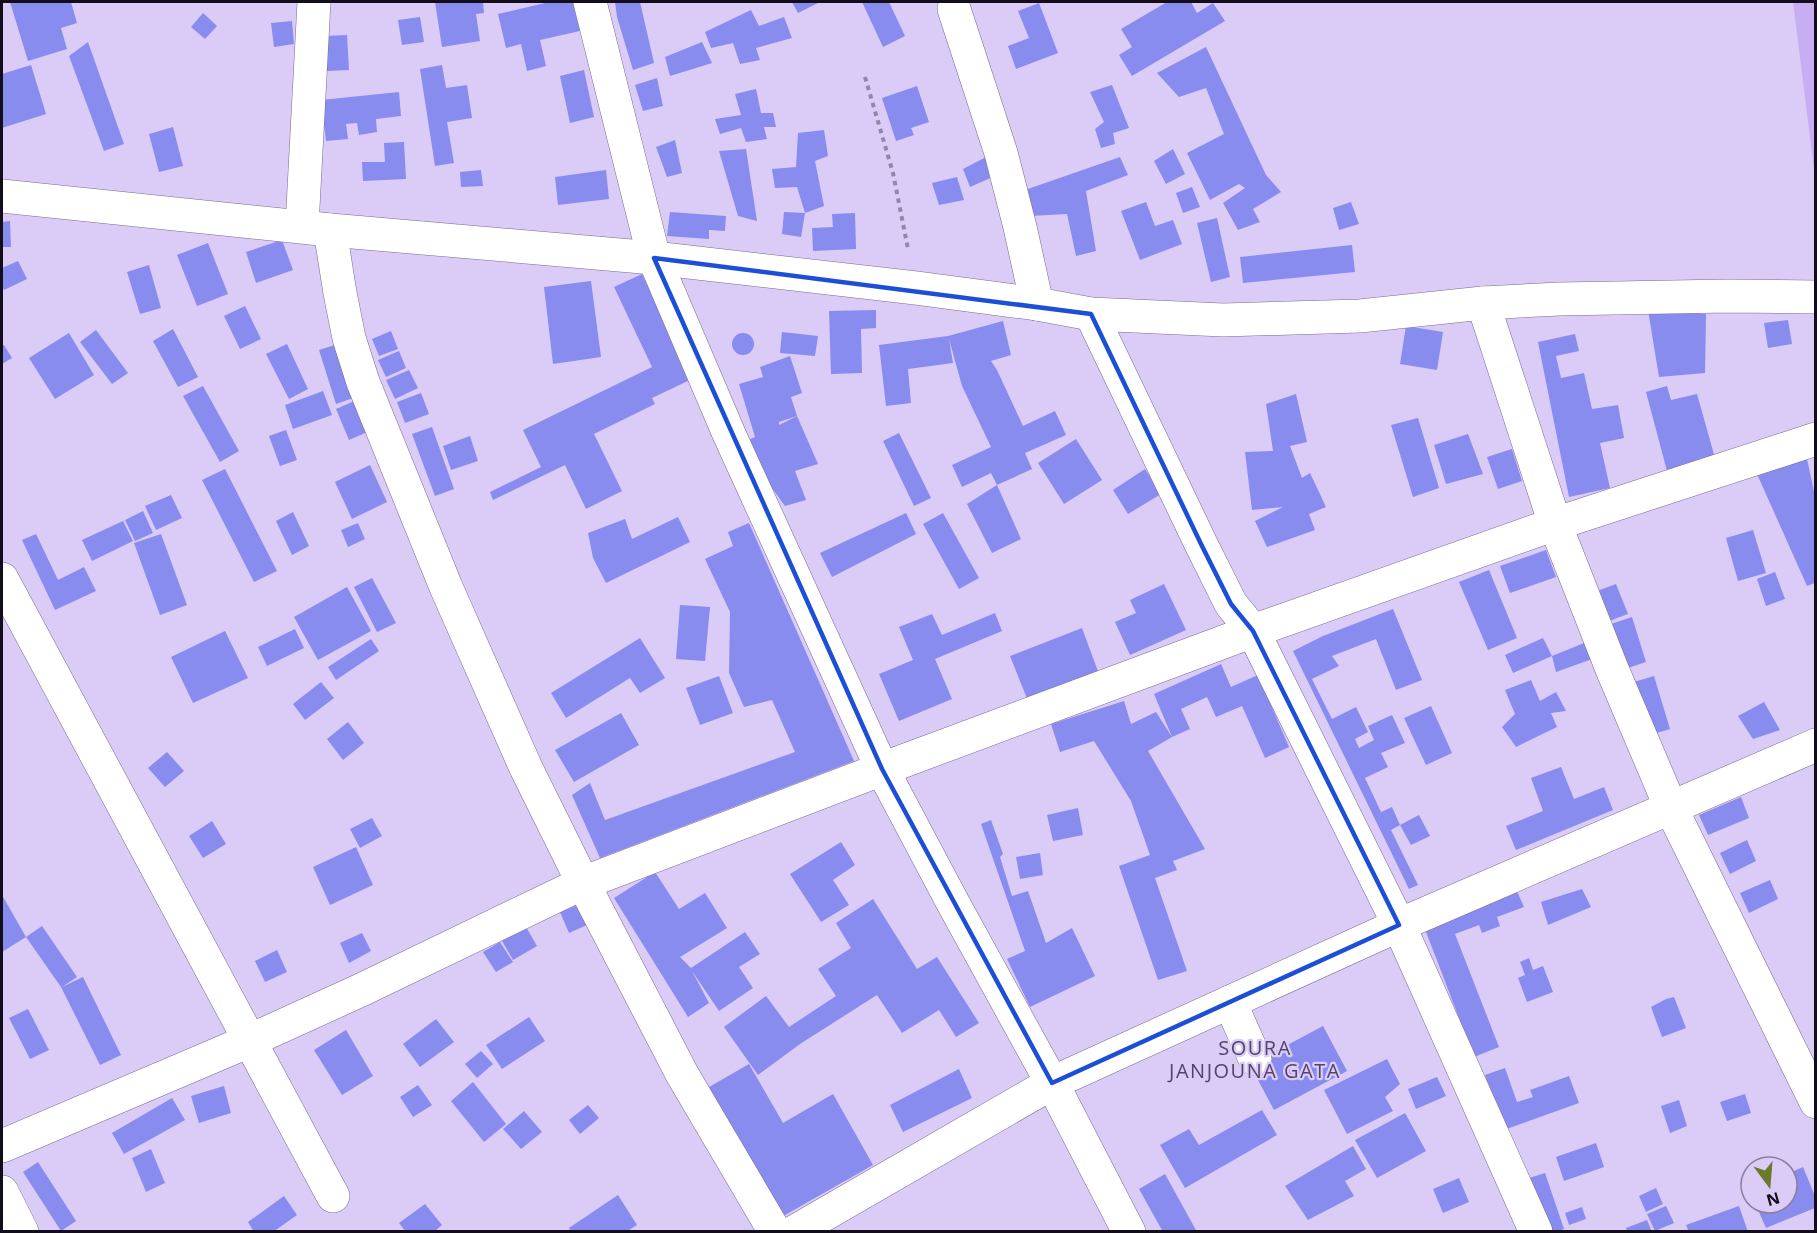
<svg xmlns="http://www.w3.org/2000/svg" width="1817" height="1233" font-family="'Open Sans',sans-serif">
<rect width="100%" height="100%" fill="#dacbf7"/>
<!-- green -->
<polygon fill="#c7aef3" points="1793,2 1815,2 1816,168 1814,169"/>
<!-- building -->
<g fill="#898cef">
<polygon points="10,2 71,2 77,23 61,28 67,49 28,61"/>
<polygon points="435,2 483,2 484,13 476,14 480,41 442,47"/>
<polygon points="549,2 573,2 580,31 540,40 546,66 527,71 521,44 506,48 498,14"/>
<polygon points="615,2 640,2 654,63 633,70 617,17"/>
<polygon points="792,2 820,2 798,13"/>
<polygon points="862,2 889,2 905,36 883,47"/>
<polygon points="1167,2 1191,2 1197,13 1213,3 1225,21 1132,76 1119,55 1132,47 1121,29"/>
<polygon points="1039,3 1058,53 1016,69 1008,46 1029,38 1018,11"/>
<polygon points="751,10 759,26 784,17 792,38 756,48 760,60 740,64 733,43 711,48 705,32"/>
<polygon points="203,13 217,26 205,39 191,27"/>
<polygon points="420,17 424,42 402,45 398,20"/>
<polygon points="292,21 294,44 274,47 271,23"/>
<polygon points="347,35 349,70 327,71 325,36"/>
<polygon points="88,42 124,144 104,151 69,56"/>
<polygon points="702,42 712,63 670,76 665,57"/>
<polygon points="1206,47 1266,175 1281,192 1253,209 1260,222 1238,230 1223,203 1245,188 1239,184 1210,200 1187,153 1224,134 1206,88 1179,97 1157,73"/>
<polygon points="31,65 46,114 2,128 2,74"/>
<polygon points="442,65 446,88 467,85 472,118 447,122 454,163 435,166 420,69"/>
<polygon points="584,70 594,117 570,123 560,76"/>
<polygon points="657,78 663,106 643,111 635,85"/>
<polygon points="1112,85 1129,128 1113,133 1115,144 1101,148 1095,129 1104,122 1090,92"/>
<polygon points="917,86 929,122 911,128 914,135 896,141 882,98"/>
<polygon points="756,89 761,113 773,113 776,127 764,127 767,139 746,142 741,128 720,134 715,119 741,115 735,94"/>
<polygon points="399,92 401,116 376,119 377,132 359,135 357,123 346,124 348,139 326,141 321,100"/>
<polygon points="173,127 183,166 159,172 149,134"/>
<polygon points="824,130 828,156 815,161 824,206 805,213 797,187 775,188 772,169 796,167 798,133"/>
<polygon points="675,140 682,173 667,177 656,147"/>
<polygon points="404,142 406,179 363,181 362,162 385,162 384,143"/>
<polygon points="746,149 757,221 738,216 719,151"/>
<polygon points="1173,149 1185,174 1166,184 1154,161"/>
<polygon points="986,157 995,176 970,187 963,169"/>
<polygon points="1120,157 1128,175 1086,191 1096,251 1076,256 1067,214 1030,216 1025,190"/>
<polygon points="481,170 483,186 461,187 460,172"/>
<polygon points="606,170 609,199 558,205 555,177"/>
<polygon points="957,177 964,200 939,205 932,183"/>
<polygon points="1192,187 1200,207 1183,213 1176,193"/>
<polygon points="1146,202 1155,226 1173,220 1182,244 1140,260 1121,211"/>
<polygon points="1351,202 1359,224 1339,230 1333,208"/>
<polygon points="670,212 726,216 725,231 709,230 709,239 667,236"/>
<polygon points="784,212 805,213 801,237 782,234"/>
<polygon points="855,213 856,249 813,251 812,228 833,227 832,214"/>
<polygon points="1217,218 1230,277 1211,282 1197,223"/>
<polygon points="10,221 11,247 2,247 2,222"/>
<polygon points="282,240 293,270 256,283 246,252"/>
<polygon points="208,243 228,294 197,306 177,255"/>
<polygon points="1352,245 1355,272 1243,283 1240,257"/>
<polygon points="18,261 27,279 4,290 2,286 2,268"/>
<polygon points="149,265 161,308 140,314 127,272"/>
<polygon points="642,274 692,379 652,398 655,404 594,434 622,491 586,509 565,465 493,500 490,492 541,467 523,430 652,367 614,287"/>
<polygon points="591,281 601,357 553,364 544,287"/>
<polygon points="245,306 261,339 240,349 224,316"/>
<polygon points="876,310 876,328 861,329 862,373 831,374 829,311"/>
<polygon points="1648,310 1706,314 1705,373 1659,377"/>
<polygon points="1788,320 1792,344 1768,348 1764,323"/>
<polygon points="1003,321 1011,355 991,361 997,370 1023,426 1055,411 1066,435 1025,453 1032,469 997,485 991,473 962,487 952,465 991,447 962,386 949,339 953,363 908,369 911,403 886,406 879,345 948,336"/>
<polygon points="1406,326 1443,332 1437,370 1400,364"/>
<polygon points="173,329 198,377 178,387 153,341"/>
<polygon points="96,330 128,373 112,384 80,342"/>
<polygon points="391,331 398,349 379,356 372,339"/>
<polygon points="782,332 818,336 815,356 780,353"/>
<polygon points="69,333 94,375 55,399 29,358"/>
<circle cx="743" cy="344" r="11"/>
<polygon points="1575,334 1579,351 1556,356 1561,378 1584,373 1592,409 1618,405 1624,438 1600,443 1610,488 1569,497 1538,342"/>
<polygon points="341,343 359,396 336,404 319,350"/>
<polygon points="287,344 308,389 289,399 266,354"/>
<polygon points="4,345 12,358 2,364 2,346"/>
<polygon points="399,351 406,368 386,377 378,360"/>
<polygon points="790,356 802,393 791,397 797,416 779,422 779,425 797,416 818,464 795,471 806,500 785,506 740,444 755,437 739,384 763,377 760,367"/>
<polygon points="409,370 418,388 395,399 386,380"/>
<polygon points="203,386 239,451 220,462 183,396"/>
<polygon points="1667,386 1671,400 1697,394 1715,458 1667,471 1646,392"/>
<polygon points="323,391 332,415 293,429 285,405"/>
<polygon points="421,393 429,414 405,423 397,402"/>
<polygon points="1296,394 1307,442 1290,446 1302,478 1310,473 1326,507 1309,514 1315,530 1267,547 1255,521 1283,507 1252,510 1245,452 1273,451 1266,404"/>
<polygon points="359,399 372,430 349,440 336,409"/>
<polygon points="1418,418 1439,488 1413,497 1391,425"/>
<polygon points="432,427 454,489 435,496 412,434"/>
<polygon points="286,430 297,460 280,466 269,436"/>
<polygon points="899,433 931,498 914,506 883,441"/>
<polygon points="1468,434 1483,474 1446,484 1434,445"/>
<polygon points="470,436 478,461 451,470 443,446"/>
<polygon points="1076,439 1102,480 1064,504 1038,463"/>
<polygon points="1512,449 1522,481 1498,489 1487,457"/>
<polygon points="1807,459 1815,496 1815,583 1807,586 1757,474"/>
<polygon points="370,465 387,502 352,519 335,482"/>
<polygon points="225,469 277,571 254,582 202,480"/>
<polygon points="1145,469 1161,494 1128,514 1113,490"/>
<polygon points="997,485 1021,539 992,553 967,504"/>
<polygon points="171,495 182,518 156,530 145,506"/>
<polygon points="143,511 153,533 135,541 125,520"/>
<polygon points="293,512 309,546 292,555 276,521"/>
<polygon points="906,513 916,534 832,577 820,553"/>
<polygon points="943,513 979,578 959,589 923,524"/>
<polygon points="678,517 690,542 606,583 593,558 588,533 625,519 632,539"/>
<polygon points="123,521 133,541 92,561 82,540"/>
<polygon points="358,523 365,539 348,547 341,530"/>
<polygon points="749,523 854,761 600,858 572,795 590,783 605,820 795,752 772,700 744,707 729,673 730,612 705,559 733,546 728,532"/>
<polygon points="1753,530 1766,573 1738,581 1726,538"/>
<polygon points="36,534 58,580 84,567 96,591 55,610 22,540"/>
<polygon points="161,534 187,605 160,615 134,543"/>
<polygon points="1546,550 1556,577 1510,593 1500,566"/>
<polygon points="1489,570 1517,638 1488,650 1459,582"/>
<polygon points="1775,572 1785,599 1766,606 1757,579"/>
<polygon points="372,578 396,623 377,632 354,587"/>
<polygon points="1164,584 1186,630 1130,655 1115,622 1136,613 1130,600"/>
<polygon points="1616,584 1628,614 1609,621 1597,591"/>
<polygon points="347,587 371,631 318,660 294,617"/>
<polygon points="680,605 710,607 705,661 676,659"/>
<polygon points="1393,609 1422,680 1396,690 1376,639 1332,656 1339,666 1312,679 1332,719 1356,707 1368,732 1355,739 1359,748 1374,740 1368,726 1392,715 1405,743 1381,753 1388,767 1365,778 1381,812 1392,807 1400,825 1391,830 1418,885 1409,889 1293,651 1323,636"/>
<polygon points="995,613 1002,631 935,659 952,699 899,721 879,674 913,660 899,627 932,614 942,635"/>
<polygon points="1632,617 1646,662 1625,669 1611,624"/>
<polygon points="1082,628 1099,674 1028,701 1010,656"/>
<polygon points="295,629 304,648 267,666 258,647"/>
<polygon points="225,631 248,678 193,703 171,657"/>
<polygon points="640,638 665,678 640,693 630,678 566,718 551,693"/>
<polygon points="1543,638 1552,656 1513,673 1505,655"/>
<polygon points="371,639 379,651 336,680 328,667"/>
<polygon points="1589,641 1595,658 1556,672 1552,656"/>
<polygon points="1221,664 1231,687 1258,675 1289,747 1265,758 1242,706 1216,717 1207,697 1181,709 1190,729 1172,737 1148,751 1205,849 1173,861 1177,870 1155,878 1187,971 1158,980 1119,866 1150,855 1131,801 1094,741 1060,752 1051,724 1124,701 1131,724 1156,712 1172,737 1154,694"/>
<polygon points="719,676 733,713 700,725 686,688"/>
<polygon points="1654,676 1670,729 1650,735 1634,682"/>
<polygon points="1531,680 1540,701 1556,692 1566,711 1551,713 1557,727 1516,747 1502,727 1515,714 1505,690"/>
<polygon points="321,682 334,698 305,720 293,704"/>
<polygon points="1764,702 1780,730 1753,739 1738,716"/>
<polygon points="1431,706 1452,753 1426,765 1404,718"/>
<polygon points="621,713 639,745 574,782 555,750"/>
<polygon points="348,722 364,743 343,760 327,739"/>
<polygon points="167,752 184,771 165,787 148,768"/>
<polygon points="1561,767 1574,799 1604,787 1613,810 1516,850 1506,826 1543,811 1531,778"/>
<polygon points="1741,797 1749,818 1708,835 1699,815"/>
<polygon points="1078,808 1083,835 1053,841 1047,815"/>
<polygon points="1419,815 1430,836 1411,845 1400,825"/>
<polygon points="372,818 382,836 360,848 350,829"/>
<polygon points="991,820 1003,854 1000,857 1012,896 1028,891 1046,943 1072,928 1095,976 1030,1007 1007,959 1025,951 981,824"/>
<polygon points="212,821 226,844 203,858 189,836"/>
<polygon points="1747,840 1756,861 1730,874 1720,853"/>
<polygon points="841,842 855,865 833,880 849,905 821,922 790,874"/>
<polygon points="356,847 373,885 330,905 313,867"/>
<polygon points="1040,853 1043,875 1020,879 1016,857"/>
<polygon points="655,872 679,909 705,893 727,928 680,957 691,968 745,932 760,954 739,967 753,988 719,1011 692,971 709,1003 688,1017 614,898"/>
<polygon points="1770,880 1778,899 1749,913 1740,893"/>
<polygon points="1516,889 1524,907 1497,917 1500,926 1482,933 1479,925 1455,934 1499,1047 1474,1057 1423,924"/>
<polygon points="1582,889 1591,907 1548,925 1541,902"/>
<polygon points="2,895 26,937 2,952"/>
<polygon points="873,899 917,969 937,957 979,1023 956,1037 939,1010 902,1033 877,995 800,1044 758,1075 724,1027 766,996 789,1027 836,996 818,969 851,948 836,923"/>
<polygon points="580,904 589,924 569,933 560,912"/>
<polygon points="42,926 77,977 62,987 83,977 121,1055 100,1065 61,987 26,937"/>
<polygon points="526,927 537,946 513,960 502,941"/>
<polygon points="362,933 371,951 349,963 340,943"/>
<polygon points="500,942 513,962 496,972 483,952"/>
<polygon points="277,950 287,972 265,982 255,961"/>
<polygon points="1529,958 1533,970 1543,966 1553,992 1527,1002 1518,978 1525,975 1520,962"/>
<polygon points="1674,997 1686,1028 1662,1037 1651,1007 1666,999"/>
<polygon points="28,1009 49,1050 30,1059 9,1018"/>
<polygon points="529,1017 545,1041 502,1069 486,1045"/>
<polygon points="436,1019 454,1042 420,1067 403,1044"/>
<polygon points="1323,1026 1347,1071 1274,1110 1250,1065"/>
<polygon points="346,1030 373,1076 342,1095 314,1050"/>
<polygon points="481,1051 493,1064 477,1078 465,1064"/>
<polygon points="1387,1059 1400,1084 1385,1097 1393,1111 1347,1134 1324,1090"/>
<polygon points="749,1064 783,1123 833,1094 873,1165 771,1223 697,1094"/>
<polygon points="1505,1068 1517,1102 1533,1097 1530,1090 1569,1076 1579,1103 1504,1130 1485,1075"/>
<polygon points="959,1069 972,1098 903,1132 890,1105"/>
<polygon points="1437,1077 1446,1096 1416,1109 1408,1089"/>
<polygon points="473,1082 506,1124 484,1142 451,1101"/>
<polygon points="418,1085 432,1105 413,1117 400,1097"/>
<polygon points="224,1086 231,1113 199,1123 191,1096"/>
<polygon points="1745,1094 1751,1113 1727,1121 1720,1102"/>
<polygon points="172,1098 185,1120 124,1154 112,1133"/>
<polygon points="1679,1100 1687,1126 1670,1133 1661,1106"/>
<polygon points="588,1105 599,1118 580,1134 569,1120"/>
<polygon points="1262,1110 1277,1135 1185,1188 1160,1145 1189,1129 1199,1145"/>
<polygon points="524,1111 542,1132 521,1149 503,1129"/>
<polygon points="1405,1113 1426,1151 1377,1178 1355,1140"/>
<polygon points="1596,1143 1604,1167 1564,1181 1556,1157"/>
<polygon points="1353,1146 1366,1169 1345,1181 1354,1196 1308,1220 1285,1186"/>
<polygon points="151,1149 165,1183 146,1192 132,1158"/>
<polygon points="38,1162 76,1221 61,1231 23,1172"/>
<polygon points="1803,1167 1815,1196 1815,1208 1766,1228 1755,1203 1787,1203 1787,1174"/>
<polygon points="1545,1173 1564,1229 1556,1232 1547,1232 1529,1178"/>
<polygon points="1165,1174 1197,1232 1163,1232 1139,1189"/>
<polygon points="1459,1178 1469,1202 1443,1213 1433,1189"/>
<polygon points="1656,1188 1663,1204 1646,1212 1639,1196"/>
<polygon points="618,1195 637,1225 626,1232 571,1232 569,1228"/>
<polygon points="284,1196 297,1215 273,1232 254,1232 248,1222"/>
<polygon points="425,1204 442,1225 434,1232 406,1232 399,1223"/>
<polygon points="1666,1206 1674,1223 1655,1231 1647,1214"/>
<polygon points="1739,1206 1748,1232 1689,1232 1686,1225"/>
<polygon points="1582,1207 1586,1219 1569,1225 1565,1213"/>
<polygon points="1647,1220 1652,1232 1627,1232 1626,1228"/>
</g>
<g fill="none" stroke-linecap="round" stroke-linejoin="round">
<!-- minor casing -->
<g stroke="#796b93" stroke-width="34">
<g id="minor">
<polyline points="590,2 654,258 729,434 882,769 953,903 1052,1083 794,1232"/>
<polyline points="954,9 1001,153 1020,227 1037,304"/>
<polyline points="2,196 330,230 654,258 916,288 1037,304 1091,314 1223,320 1360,316 1483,303 1559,299 1728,296 1816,297"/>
<polyline points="302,226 314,2"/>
<polyline points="330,230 340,293 349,338 363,382 446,587 526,768 583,883 682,1074 775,1232"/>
<polyline points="1483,303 1555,524 1612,669 1671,808 1816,1102"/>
<polyline points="1091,314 1201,544 1231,604 1253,631 1399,925 1536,1232"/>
<polyline points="2,579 333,1196"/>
<polyline points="1230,1002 1255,1059"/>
<polyline points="2,1146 249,1041 361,990 583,883 882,769 1253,631 1555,524 1816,439"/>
<polyline points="2,1192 22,1232"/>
<polyline points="1129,1232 1052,1083 1399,925 1816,745"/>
</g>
</g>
<!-- path -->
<polyline stroke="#9287a8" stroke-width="4" stroke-dasharray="4.5 4.5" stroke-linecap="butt" points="865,77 893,173 908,249"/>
<!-- minor -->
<use href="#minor" stroke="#fff" stroke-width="33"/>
</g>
<!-- marked area -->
<path fill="none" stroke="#1d4ed8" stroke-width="4.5" stroke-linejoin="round" d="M654 258 1091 314 1201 544 1231 604 1253 631 1399 925 1052 1083 882 769Z"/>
<g text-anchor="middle" stroke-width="4.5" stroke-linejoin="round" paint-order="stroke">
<!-- quarter labels -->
<g font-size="20" letter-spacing="1.5" fill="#53456a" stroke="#dacbf7">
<text x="1255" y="1055">SOURA<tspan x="1255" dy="23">JANJOUNA GATA</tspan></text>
</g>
</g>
<!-- border -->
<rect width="1817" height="1233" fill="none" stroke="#120c1b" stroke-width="6"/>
<!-- north arrow -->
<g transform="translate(1769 1185) rotate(164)"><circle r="28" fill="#dacbf7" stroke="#8a7f9f" stroke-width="1.5"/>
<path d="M0-4.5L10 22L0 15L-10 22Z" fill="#697a29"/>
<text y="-9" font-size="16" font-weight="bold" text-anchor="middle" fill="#120c1b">N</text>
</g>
</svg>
